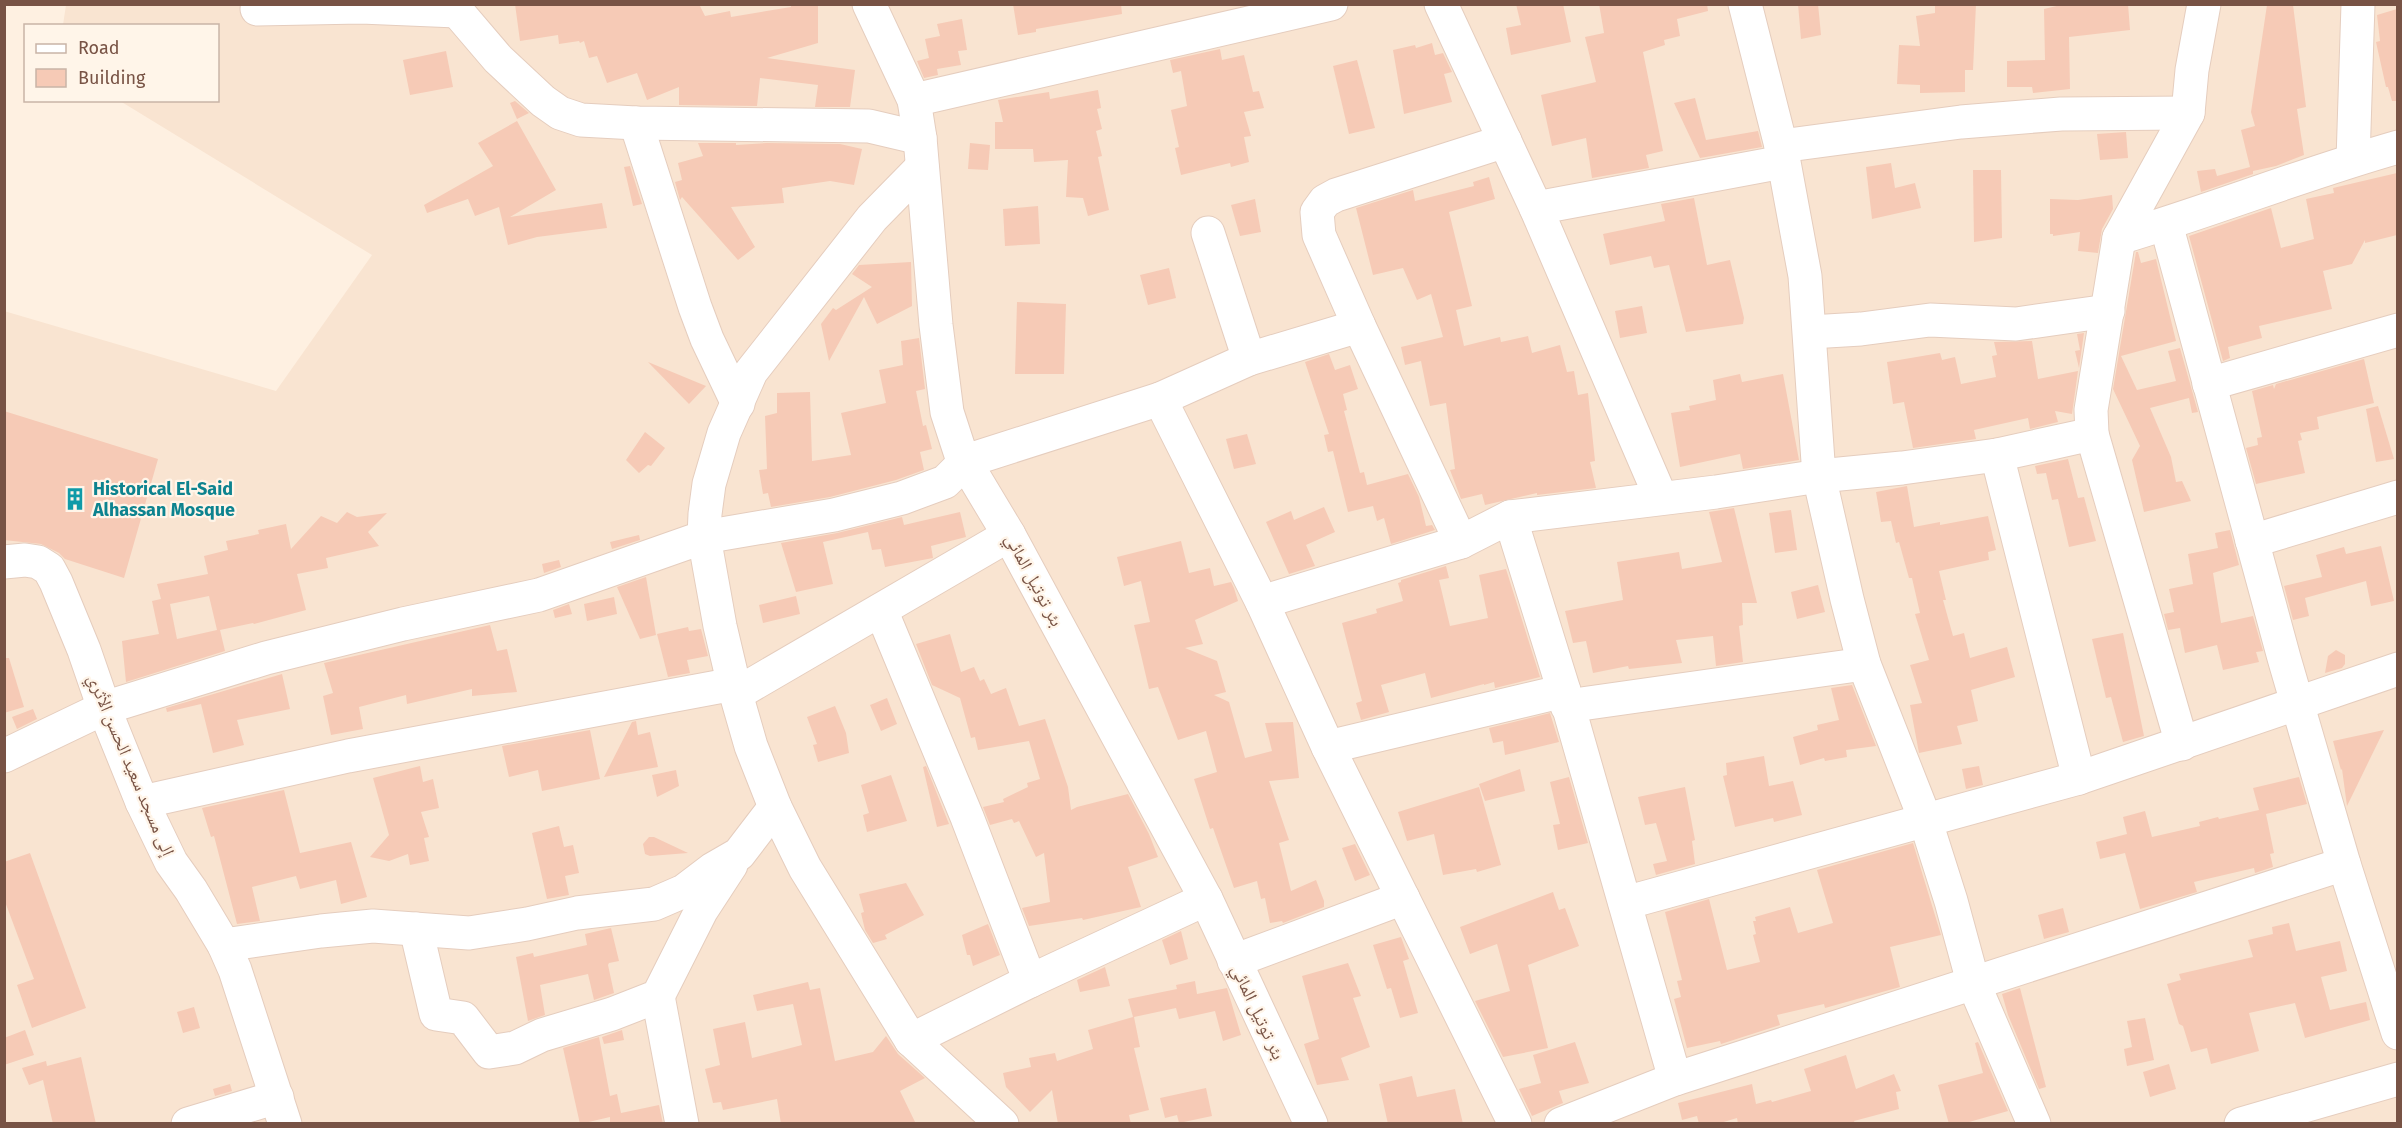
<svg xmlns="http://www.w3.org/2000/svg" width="2402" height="1128" font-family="'Fira Sans','Noto Naskh Arabic',sans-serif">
<rect width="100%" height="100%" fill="#fef0e1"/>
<!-- residential -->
<polygon fill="#f9e4d1" points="66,5 2397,5 2397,1123 5,1123 4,311 276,391 372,255 120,101 218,100 218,26 63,25"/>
<!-- building -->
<g fill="#f6cab6" fill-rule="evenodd">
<polygon points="515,4 699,4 705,16 730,11 731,17 791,7 791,4 818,4 818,43 767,58 855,70 850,107 815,107 818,85 760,78 757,106 679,105 679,87 647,100 637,73 607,83 597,56 589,58 584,41 580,43 579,41 559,44 558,35 520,41"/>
<polygon points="1013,4 1121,4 1122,14 1036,29 1036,32 1018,35"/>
<polygon points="1516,4 1563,4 1571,42 1511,55 1506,28 1521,25"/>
<polygon points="1599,4 1707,4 1708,11 1677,19 1680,36 1664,40 1665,45 1643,52 1663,151 1646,155 1649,168 1592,178 1586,138 1552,146 1541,95 1596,82 1585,37 1604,33"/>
<polygon points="1798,4 1818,4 1821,35 1801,39"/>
<polygon points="1935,4 1976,4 1973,70 1965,70 1965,92 1920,93 1920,85 1897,84 1899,45 1920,46 1916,16 1935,13"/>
<polygon points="2065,4 2128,4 2130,30 2069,37 2070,89 2033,93 2032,87 2007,87 2007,61 2045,60 2044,9"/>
<polygon points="2267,5 2293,5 2306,107 2297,109 2304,155 2276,166 2253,171 2253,174 2201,192 2197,171 2215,169 2217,176 2250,167 2241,130 2255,126 2251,112"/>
<polygon points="2397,9 2397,101 2392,101 2388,87 2386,87 2376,42 2380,41 2377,15"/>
<polygon points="962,19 967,50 958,51 961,65 937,69 938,75 924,78 917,61 929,58 925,39 940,36 937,24"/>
<polygon points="1432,43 1435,55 1443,53 1452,72 1444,74 1452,102 1404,114 1393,50 1415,45 1416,48"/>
<polygon points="1220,49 1222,60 1244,55 1253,92 1259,91 1264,108 1244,112 1251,136 1244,137 1249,162 1231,167 1230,163 1181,175 1175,148 1179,147 1171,110 1187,106 1181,71 1173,73 1170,60"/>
<polygon points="446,51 453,87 410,95 403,60"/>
<polygon points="1357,60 1375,128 1349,134 1333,66"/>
<polygon points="1098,90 1101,108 1097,109 1102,129 1096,131 1102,156 1098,157 1109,210 1088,216 1083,198 1066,197 1068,160 1034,162 1033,149 995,149 995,122 1003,122 998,100 1049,92 1050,99"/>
<polygon points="1695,98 1706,140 1758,131 1762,147 1700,158 1674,103"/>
<polygon points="515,101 529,113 517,119 510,103"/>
<polygon points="517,121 556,190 510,217 602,203 607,228 537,237 508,245 499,207 475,216 468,199 427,213 424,205 493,166 478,143"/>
<polygon points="2126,132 2128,158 2100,160 2097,134"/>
<polygon points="698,143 736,143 736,145 767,143 840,144 862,149 854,185 830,181 782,188 784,203 731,207 755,247 738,260 682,197 680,200 675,182 682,180 678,163 703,156"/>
<polygon points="970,143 990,145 988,170 968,169"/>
<polygon points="1891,163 1895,188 1915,183 1921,208 1872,219 1866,167"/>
<polygon points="630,166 642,204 633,206 624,167"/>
<polygon points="1973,170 2001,170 2002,238 1974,242"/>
<polygon points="2397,173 2397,235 2365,243 2365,240 2352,264 2323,271 2332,309 2259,326 2262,338 2228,347 2230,358 2223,361 2189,236 2271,208 2281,248 2314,239 2306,199 2334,193 2333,188"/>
<polygon points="1489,177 1495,199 1449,212 1472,306 1456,310 1464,346 1500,337 1501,342 1528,336 1532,353 1560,345 1567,372 1574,371 1578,395 1588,393 1595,461 1590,462 1596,488 1537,495 1537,493 1485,505 1482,494 1461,499 1450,470 1455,469 1446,403 1430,406 1421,361 1405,365 1401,347 1443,337 1431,294 1417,300 1403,268 1373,275 1356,208 1413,190 1415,201 1474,186 1473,182"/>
<polygon points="2112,195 2113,209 2102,229 2098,253 2078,251 2080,232 2053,236 2053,234 2050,234 2050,199 2078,200"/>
<polygon points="1694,198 1707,265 1730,260 1744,318 1743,324 1686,332 1669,265 1654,268 1651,256 1610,265 1603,234 1665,221 1661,204"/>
<polygon points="1255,199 1261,232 1240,236 1231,205"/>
<polygon points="1038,206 1040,244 1005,246 1003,209"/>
<polygon points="2136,252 2138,252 2141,263 2156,259 2176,341 2121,356 2137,390 2176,381 2168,351 2180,348 2198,412 2192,413 2189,398 2150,408 2171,457 2176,482 2182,481 2191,501 2144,512 2132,460 2140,446 2113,389"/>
<polygon points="911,262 912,306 877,324 864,297 829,361 821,324 833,308 836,310 872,287 852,274 859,265"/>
<polygon points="1169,268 1176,298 1148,305 1140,275"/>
<polygon points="1017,302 1066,304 1064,374 1015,374"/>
<polygon points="1642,306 1647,333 1620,338 1615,311"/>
<polygon points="2084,333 2079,368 2075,351 2080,350 2077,334"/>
<polygon points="919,338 925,389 916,391 923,426 926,425 932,449 920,452 924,470 896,480 830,497 771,507 768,493 763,494 759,470 767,469 765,416 777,413 777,393 810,392 812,461 851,455 841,413 886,403 879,370 903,365 901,341"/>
<polygon points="2032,341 2038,379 2078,371 2072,414 2055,411 2058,422 2030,429 2028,418 1974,430 1976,439 1913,448 1904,402 1893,404 1887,362 1940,353 1942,360 1955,357 1961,384 1996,377 1992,356 1997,355 1994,342"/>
<polygon points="1329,354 1335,370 1350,365 1358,389 1343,394 1347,410 1344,411 1360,473 1364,472 1367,485 1408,474 1419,497 1426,526 1432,525 1435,530 1391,544 1384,518 1377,521 1373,506 1348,512 1333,451 1328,452 1324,435 1329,434 1305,362"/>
<polygon points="2364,359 2374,403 2317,417 2319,429 2300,433 2302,440 2298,441 2305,473 2256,484 2246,448 2258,445 2257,438 2262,437 2252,391 2273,385 2274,389 2276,384"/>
<polygon points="648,362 706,386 689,404"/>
<polygon points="1740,374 1742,382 1783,374 1799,460 1743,469 1740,454 1680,467 1671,413 1690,410 1689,406 1716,400 1713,380"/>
<polygon points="2378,406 2394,459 2376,462 2366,409"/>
<polygon points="4,411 158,459 124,578 65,559 59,553 41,544 4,540"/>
<polygon points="645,432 665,448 651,466 648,465 639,473 626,460"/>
<polygon points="1247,434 1256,464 1234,469 1226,439"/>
<polygon points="2068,459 2078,498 2084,497 2096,541 2069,547 2058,499 2052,500 2046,473 2037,474 2035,466"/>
<polygon points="1907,486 1914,527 1940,522 1940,525 1988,516 1996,550 1988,552 1989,560 1939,571 1946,600 1943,600 1953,636 1964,633 1970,658 2007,647 2015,677 1971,690 1978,721 1957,726 1962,744 1919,753 1910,705 1922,703 1910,665 1929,660 1915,614 1920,613 1912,578 1909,578 1899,542 1896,543 1891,521 1881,522 1876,492"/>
<polygon points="1324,507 1335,532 1306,545 1315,566 1289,574 1266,522 1291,511 1294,520"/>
<polygon points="1734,508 1757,603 1742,603 1743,625 1739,626 1743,662 1716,666 1713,636 1676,640 1682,663 1629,669 1628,666 1593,673 1586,641 1573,643 1565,611 1623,600 1617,562 1679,552 1682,569 1722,562 1709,512"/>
<polygon points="1791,510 1797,550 1775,553 1769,513"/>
<path d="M347 512 357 517 387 513 368 532 379 546 326 558 328 568 297 574 306 610 254 624 253 623 220 630 225 651 126 682 122 641 159 634 152 601 161 599 157 584 208 574 204 556 228 550 226 541 259 534 258 530 286 524 291 549 321 516 337 523ZM209 596 217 630 177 639 170 604Z"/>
<polygon points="960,512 966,537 931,546 933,558 885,567 881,549 872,550 868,532 823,542 833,584 796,592 781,543 837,533 902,517 904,525"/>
<polygon points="2230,530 2239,565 2213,573 2221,623 2253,616 2263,651 2256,652 2259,662 2223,670 2217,645 2185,653 2180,628 2168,630 2164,614 2174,612 2169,589 2193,584 2188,554 2218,548 2215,533"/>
<polygon points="639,535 640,540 612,549 610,542"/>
<polygon points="1181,541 1189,573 1210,568 1214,586 1231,582 1234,588 1238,601 1195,620 1203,644 1185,648 1217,661 1226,692 1214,695 1229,702 1245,758 1272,751 1265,723 1293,722 1299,778 1269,781 1289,840 1279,843 1291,891 1316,880 1324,901 1324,907 1283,923 1282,921 1270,923 1265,898 1261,899 1257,881 1234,888 1213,828 1210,829 1194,779 1217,772 1206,731 1178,740 1158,687 1149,689 1134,625 1150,622 1141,581 1124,586 1117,557"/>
<polygon points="2381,546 2394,601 2371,606 2366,581 2305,598 2309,616 2293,620 2284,586 2322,577 2316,555 2344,547 2346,554"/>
<polygon points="559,560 561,567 544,573 542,564"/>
<polygon points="1446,566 1449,578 1439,580 1450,626 1488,618 1479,575 1506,569 1540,677 1495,688 1494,682 1484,685 1484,684 1431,698 1425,673 1381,685 1389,712 1361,720 1356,703 1362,701 1342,623 1377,613 1376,609 1403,601 1398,583 1401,582 1401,580"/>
<polygon points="646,577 656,635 640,639 617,587"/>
<polygon points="1818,585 1825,612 1797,619 1791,592"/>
<polygon points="796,596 800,614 763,623 759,605"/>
<polygon points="614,597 617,614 587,621 584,604"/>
<polygon points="569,604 572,614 555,618 553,610"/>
<polygon points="490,625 497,651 507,649 517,692 472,696 472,689 407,704 406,695 359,707 363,729 331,735 323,696 333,693 324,663"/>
<polygon points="688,627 689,631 701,629 708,656 687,660 690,673 668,677 657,634"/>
<polygon points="2123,633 2144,736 2123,742 2111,697 2106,698 2092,639"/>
<polygon points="950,634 961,672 974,667 980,681 984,679 991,694 1006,688 1019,726 1045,719 1068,787 1071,810 1077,807 1128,794 1149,834 1158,857 1128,867 1141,907 1083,920 1082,918 1029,926 1022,908 1050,902 1044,853 1036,857 1019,821 1014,823 1012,819 990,825 983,807 1004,802 1003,799 1028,787 1027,783 1040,779 1029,741 978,750 975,737 971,738 960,698 932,685 916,644"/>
<polygon points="2336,650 2345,655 2345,664 2342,668 2325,673 2328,656"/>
<polygon points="4,658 9,658 24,707 4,713"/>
<polygon points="282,674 290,709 237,720 244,745 213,753 201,704 167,712 166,708"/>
<polygon points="1852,685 1876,746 1846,750 1847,757 1825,761 1824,758 1800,765 1793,737 1818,730 1817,725 1839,720 1831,688"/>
<polygon points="887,698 897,724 881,731 870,705"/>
<polygon points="835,706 846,733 849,753 818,762 813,745 817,744 807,717"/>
<polygon points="33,709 37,719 17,729 12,717"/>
<polygon points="1550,713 1559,742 1505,755 1503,741 1493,743 1489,728"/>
<polygon points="636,721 638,735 650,732 658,767 604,777 632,722"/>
<polygon points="590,730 600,779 542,791 538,770 509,777 502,746"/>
<polygon points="2384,730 2347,806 2342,769 2341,770 2333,741"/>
<polygon points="1764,756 1769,786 1793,781 1802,815 1774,822 1773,818 1735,827 1723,776 1727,775 1726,763"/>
<polygon points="420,766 423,782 433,779 439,808 421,812 429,837 424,838 429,861 410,865 408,854 389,861 370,857 389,835 373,778"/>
<polygon points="926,766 949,824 937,827 923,767"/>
<polygon points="1979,766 1983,785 1966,789 1962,769"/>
<polygon points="1520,769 1525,791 1485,801 1479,784"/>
<polygon points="676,770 679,786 657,797 652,775"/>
<polygon points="891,775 907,821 867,832 863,815 869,813 861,785"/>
<polygon points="1569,777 1588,843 1558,850 1553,825 1560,824 1550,782"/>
<polygon points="2299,777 2307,804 2266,814 2274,853 2270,854 2273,867 2255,873 2254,868 2194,882 2197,892 2140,909 2125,853 2100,859 2096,842 2127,834 2123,817 2145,811 2152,837 2200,826 2199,822 2218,817 2219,819 2259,810 2253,788"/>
<polygon points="1479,787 1501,865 1477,872 1476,869 1443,875 1434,834 1407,841 1398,812"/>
<polygon points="1685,787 1695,840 1692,841 1695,864 1656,875 1653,864 1667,861 1656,823 1645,825 1638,797"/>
<polygon points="284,790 300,853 351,842 367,897 341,904 336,880 300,889 296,876 252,887 260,921 237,924 214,836 211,837 202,808"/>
<polygon points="559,826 564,847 573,845 579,873 565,876 569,895 547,899 532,833"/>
<polygon points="649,837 654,837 688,853 650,856 645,854 643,844"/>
<polygon points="1913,843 1941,935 1890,947 1900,987 1825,1008 1824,1004 1777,1015 1780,1025 1721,1044 1720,1041 1687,1048 1674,999 1681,997 1677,981 1682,980 1665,912 1709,899 1727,970 1760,962 1753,935 1756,934 1753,921 1756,921 1755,917 1790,907 1798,933 1833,923 1817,870"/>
<polygon points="1355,844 1370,875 1355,881 1342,848"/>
<polygon points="30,853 86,1008 32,1028 17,985 34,979 4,899 4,862"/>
<polygon points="906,883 924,915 885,935 887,939 873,943 865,930 861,913 864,912 859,894"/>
<polygon points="1553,892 1559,910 1565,908 1579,946 1528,965 1548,1048 1503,1057 1475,1001 1510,991 1497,944 1470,954 1460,927"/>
<polygon points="2063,908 2069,932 2044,939 2038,915"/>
<polygon points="2289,923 2296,951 2340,941 2347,971 2321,977 2330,1010 2366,1002 2370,1020 2305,1038 2295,1003 2249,1013 2259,1051 2211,1064 2207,1048 2191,1052 2183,1026 2179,1024 2167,984 2181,980 2179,974 2253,957 2248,940 2273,934 2272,927"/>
<polygon points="988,924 1000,955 973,966 970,955 967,955 962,935"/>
<polygon points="611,928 619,961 609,963 608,965 614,993 594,1000 588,974 540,985 545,1015 528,1021 516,957 533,953 534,957 587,945 585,934"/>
<polygon points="1181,931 1188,959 1170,965 1162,940"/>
<polygon points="1401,937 1409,959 1403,961 1418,1013 1400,1018 1391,988 1387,989 1373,945"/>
<polygon points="1348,963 1361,996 1353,998 1370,1047 1341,1058 1349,1080 1317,1085 1304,1044 1319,1039 1302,976"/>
<polygon points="1105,967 1110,986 1080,992 1077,980"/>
<polygon points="1195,981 1197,994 1227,988 1241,1035 1223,1041 1215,1011 1179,1019 1176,1008 1134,1017 1140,1047 1134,1048 1149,1110 1129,1115 1131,1124 1058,1124 1052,1090 1030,1112 1006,1087 1003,1073 1031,1067 1029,1058 1055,1053 1057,1061 1093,1049 1088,1030 1133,1017 1128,999 1177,989 1176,985"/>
<polygon points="808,982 810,990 820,988 835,1061 873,1052 886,1036 898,1054 925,1078 900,1091 916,1124 781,1124 777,1099 723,1110 721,1102 713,1103 705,1069 720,1065 713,1029 745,1022 752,1058 802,1045 793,1004 757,1011 753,995"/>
<polygon points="2020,988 2046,1087 2039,1089 2008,1015 2002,994"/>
<polygon points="194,1007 200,1028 183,1033 177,1012"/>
<polygon points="2145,1018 2154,1060 2127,1066 2124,1049 2132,1047 2127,1021"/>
<polygon points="25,1030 34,1055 4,1065 4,1038"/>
<polygon points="622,1030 624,1040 604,1044 602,1037"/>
<polygon points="599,1037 610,1096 617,1094 621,1113 659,1105 663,1124 610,1124 610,1117 580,1124 563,1048"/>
<polygon points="1575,1042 1589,1083 1559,1091 1563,1103 1532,1116 1519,1089 1541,1083 1533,1055"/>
<polygon points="1978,1042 2008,1111 1962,1124 1949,1124 1938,1085 1983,1073 1975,1043"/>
<polygon points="1846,1055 1856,1089 1894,1074 1901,1091 1896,1092 1899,1109 1854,1121 1855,1124 1738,1124 1737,1118 1717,1124 1699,1124 1697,1116 1682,1120 1678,1103 1752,1084 1756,1104 1771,1100 1772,1102 1811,1091 1804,1069"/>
<polygon points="81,1057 96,1124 53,1124 43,1080 29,1085 22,1068 46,1061 47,1066"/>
<polygon points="2169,1064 2176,1089 2150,1097 2143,1072"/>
<polygon points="1412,1076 1417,1097 1455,1089 1463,1124 1388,1124 1379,1084"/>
<polygon points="230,1084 232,1091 215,1096 213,1089"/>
<polygon points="1206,1088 1212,1116 1179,1123 1177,1115 1165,1118 1160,1098"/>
</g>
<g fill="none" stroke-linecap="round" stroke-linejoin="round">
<!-- minor casing -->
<g stroke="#e5cdbe" stroke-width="35">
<g id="minor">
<polyline points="455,4 457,11 498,59 543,101 560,113 581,120 636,123 869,126 920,138"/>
<polyline points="869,4 914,100 920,138 936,325 947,412 961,455 1009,535 1206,899 1311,1124"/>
<polyline points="1441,4 1536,208 1661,498"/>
<polyline points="1745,4 1781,146 1805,276 1819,476 1847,599 1864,664 1925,819 1951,901 1973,982 2034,1124"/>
<path d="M2204 4 2192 70 2188 113 2119 238C2213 210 2303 174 2398 147"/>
<polyline points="257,9 361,7 457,11"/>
<polyline points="914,100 1331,4"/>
<polyline points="636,123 695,307 707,339 738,404"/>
<polyline points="1781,146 1961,122 2061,114 2188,113"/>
<polyline points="2353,160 2358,4"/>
<polyline points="922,167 872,218 751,372 724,433 709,484 705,514 704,537 720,626 736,694 751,746 775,807 805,868 911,1040 1002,1124"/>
<polyline points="1536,208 1783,162"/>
<polyline points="2166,224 2284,658 2344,864 2398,1033"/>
<polyline points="1208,233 1249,359"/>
<polyline points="1810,332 1861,329 1930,320 2016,324 2108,311"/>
<polyline points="2209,384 2398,330"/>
<polyline points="1160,399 1262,602 1328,747 1515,1124"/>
<polyline points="2092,434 2182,744"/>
<polyline points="1997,455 2079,778"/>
<polyline points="1510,517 1716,492 1819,476 1902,468 1997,455 2092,434 2091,410 2119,238"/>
<polyline points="2252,541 2398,497"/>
<polyline points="1461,542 1359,326 1319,235 1317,212 1325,201 1336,195 1505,141"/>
<polyline points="4,562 25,560 38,562 49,569 56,582 84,650 104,708 142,802 171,862 191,890 224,945 235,970 285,1124"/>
<polyline points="1262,602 1461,542 1510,517 1564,691 1675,1079"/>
<polyline points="881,610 967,817 1030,981"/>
<polyline points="736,694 1009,535"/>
<polyline points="1567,706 1864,664"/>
<polyline points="1328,747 1564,691"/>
<polyline points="4,756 104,708 266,658 403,624 539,595 704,537 834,515 902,498 945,482 966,461 1160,399 1249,359 1359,326"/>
<polyline points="142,802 348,756 734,684"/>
<polyline points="1625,903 2079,778 2398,669"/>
<polyline points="416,929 436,1014 463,1018 489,1052 515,1048 542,1035 612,1014 658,996 701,911 731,865"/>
<polyline points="224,945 321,931 373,926 469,933 527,924 577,913 654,904 684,891 713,869 739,854 775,807"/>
<polyline points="1234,961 1403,898"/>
<polyline points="658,996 682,1124"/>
<polyline points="911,1040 1030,981 1206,899"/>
<polyline points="188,1124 277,1097"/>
<polyline points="1561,1124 1675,1079 2344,864"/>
<polyline points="2241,1124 2398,1079"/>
</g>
</g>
<!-- minor -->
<use href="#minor" stroke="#fff" stroke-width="33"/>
</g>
<!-- icons -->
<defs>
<g id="building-bare" transform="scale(1.8)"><path d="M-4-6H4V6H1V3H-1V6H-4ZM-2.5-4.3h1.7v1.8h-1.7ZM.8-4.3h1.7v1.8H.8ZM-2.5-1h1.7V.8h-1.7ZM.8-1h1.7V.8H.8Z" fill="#0f9aa8" stroke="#fff5e9" stroke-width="2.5" paint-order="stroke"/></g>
</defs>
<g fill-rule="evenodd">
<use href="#building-bare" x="75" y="499"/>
</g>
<g text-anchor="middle" stroke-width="4.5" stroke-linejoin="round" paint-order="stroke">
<!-- culture labels -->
<g font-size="18" font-weight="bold" fill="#0d838f" stroke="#fff5e9" text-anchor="start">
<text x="93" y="495">Historical El-Said<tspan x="93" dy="21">Alhassan Mosque</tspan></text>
</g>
<!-- street labels -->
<g font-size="18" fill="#785345" stroke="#fff5e9">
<text transform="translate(1034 580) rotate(62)" y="6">بئر توتيل المائي</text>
<text transform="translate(131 765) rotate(67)" y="6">إلى مسجد سعيد الحسن الأثري</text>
<text transform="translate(1258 1012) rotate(65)" y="6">بئر توتيل المائي</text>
</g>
</g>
<!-- border -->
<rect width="2402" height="1128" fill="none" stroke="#785345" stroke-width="12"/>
<!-- legend -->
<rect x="24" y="24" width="195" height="78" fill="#fff5e9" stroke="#c9b4a7" stroke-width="1.5"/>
<rect x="36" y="44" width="30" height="9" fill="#ffffff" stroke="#c9b4a7" stroke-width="1.5"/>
<text x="78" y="54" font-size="18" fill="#785345">Road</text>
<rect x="36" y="69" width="30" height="18" fill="#f6cab6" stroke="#c9b4a7" stroke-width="1.5"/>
<text x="78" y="84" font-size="18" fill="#785345">Building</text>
</svg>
